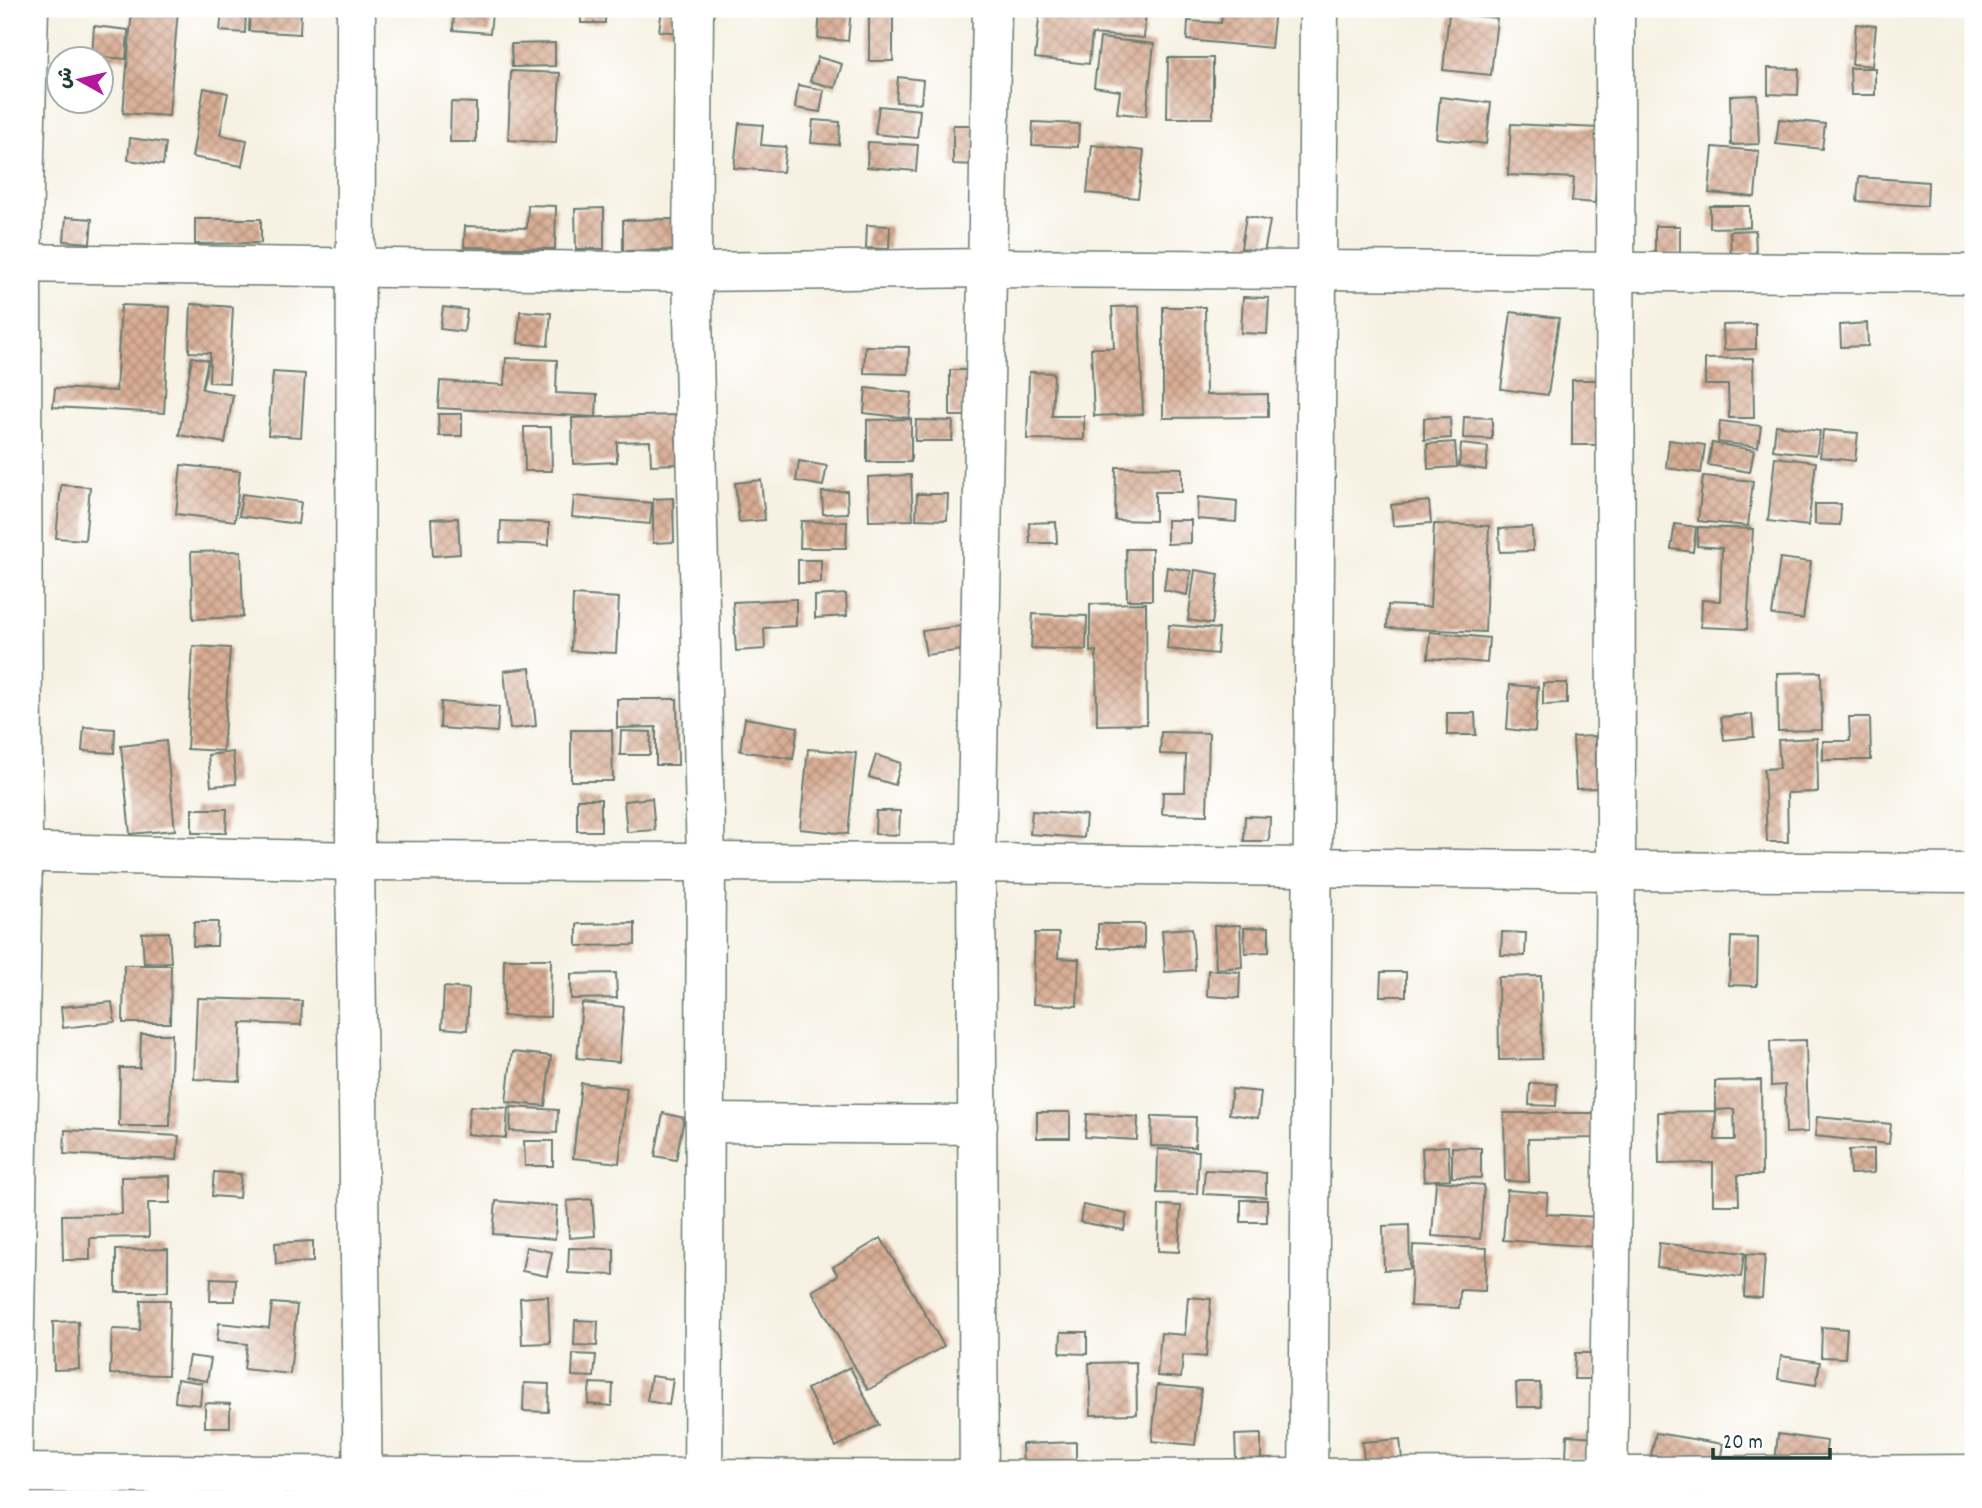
<svg xmlns="http://www.w3.org/2000/svg" width="1982" height="1508" font-family="Dekko,'Playpen Sans Arabic',sans-serif">
<defs>
<pattern id="building-cross-hatch" width="8" height="8" patternUnits="userSpaceOnUse" patternTransform="scale(1.75)"><rect width="8" height="8" fill="#d9ad94"/><path d="M0 0l8 8M0 8l8-8" fill="none" stroke="#af8e7a"/></pattern>
</defs>
<rect width="100%" height="100%" fill="#fff"/>
<filter id="ink" filterUnits="userSpaceOnUse"><feTurbulence type="fractalNoise" baseFrequency=".0143" numOctaves="2"/><feDisplacementMap in="SourceGraphic" scale="14" xChannelSelector="R" yChannelSelector="G"/><feConvolveMatrix kernelMatrix="1 2 1 2 8 2 1 2 1" color-interpolation-filters="sRGB"/></filter>
<filter id="wash" filterUnits="userSpaceOnUse"><feTurbulence type="fractalNoise" baseFrequency=".00686" numOctaves="4" result="noise"/><feDisplacementMap in="SourceGraphic" scale="28" xChannelSelector="R" yChannelSelector="G"/><feGaussianBlur stdDeviation="1.57" result="paint"/><feColorMatrix in="noise" values="0 0 0 0 0 0 0 0 0 0 0 0 0 0 0 0 0 1.4 0 .05"/><feComposite in="paint" operator="in"/></filter>
<g filter="url(#wash)">
<rect width="100%" height="100%" fill="#f6f1e2"/>
<g id="blocks">
<!-- building -->
<g fill="url(#building-cross-hatch)">
<polygon points="132,9 178,9 169,116 123,113"/>
<polygon points="250,9 301,9 300,34 249,31"/>
<polygon points="454,9 492,13 490,33 453,30"/>
<rect x="581" y="9" width="24" height="14"/>
<polygon points="662,9 685,9 682,33 659,31"/>
<polygon points="820,9 851,9 848,41 818,38"/>
<rect x="869" y="9" width="24" height="52"/>
<polygon points="1040,9 1146,9 1144,38 1092,34 1089,64 1035,58"/>
<polygon points="1223,9 1275,9 1271,48 1187,40 1188,21 1221,23"/>
<polygon points="222,10 246,11 245,33 220,31"/>
<polygon points="1449,13 1497,18 1491,75 1443,70"/>
<polygon points="1856,24 1876,26 1872,66 1852,64"/>
<polygon points="94,26 128,30 126,59 92,56"/>
<polygon points="1100,38 1154,44 1146,116 1117,113 1120,91 1094,87"/>
<polygon points="555,43 555,66 512,67 511,44"/>
<polygon points="818,57 842,64 835,88 810,81"/>
<polygon points="1168,58 1213,58 1213,118 1167,118"/>
<polygon points="1768,68 1799,69 1798,95 1768,94"/>
<polygon points="1850,68 1875,68 1875,95 1851,95"/>
<polygon points="511,71 560,73 556,143 508,140"/>
<polygon points="898,77 923,80 921,103 896,102"/>
<polygon points="798,85 824,90 820,112 795,108"/>
<polygon points="204,88 228,93 220,135 247,140 242,166 192,157"/>
<polygon points="1757,95 1759,144 1731,145 1730,96"/>
<polygon points="1440,97 1491,103 1486,144 1436,138"/>
<polygon points="451,102 476,103 476,142 450,142"/>
<polygon points="879,106 920,110 917,138 875,134"/>
<polygon points="1779,119 1825,124 1822,149 1776,144"/>
<polygon points="813,120 840,122 839,145 811,143"/>
<polygon points="1033,122 1079,124 1078,147 1032,145"/>
<polygon points="739,123 763,125 761,145 786,147 783,172 734,168"/>
<polygon points="1511,124 1599,128 1595,203 1572,201 1574,178 1508,175"/>
<polygon points="953,125 977,125 977,165 953,164"/>
<polygon points="130,138 166,143 163,165 128,160"/>
<polygon points="868,142 918,145 916,171 867,167"/>
<polygon points="1092,145 1144,151 1138,198 1087,193"/>
<polygon points="1713,147 1759,151 1755,197 1709,193"/>
<polygon points="1859,177 1928,182 1927,206 1857,201"/>
<polygon points="528,205 556,206 555,249 464,247 465,226 527,228"/>
<polygon points="1710,206 1750,206 1750,227 1710,228"/>
<polygon points="604,208 604,249 576,249 575,209"/>
<polygon points="1246,216 1270,221 1264,253 1241,248"/>
<polygon points="66,217 92,219 90,243 64,241"/>
<polygon points="195,219 261,219 261,243 195,244"/>
<polygon points="675,219 675,250 623,251 623,220"/>
<polygon points="867,225 890,226 889,249 866,248"/>
<polygon points="1655,226 1680,226 1680,254 1655,255"/>
<polygon points="1755,230 1756,253 1731,253 1730,231"/>
<polygon points="1243,297 1269,298 1267,334 1241,333"/>
<polygon points="191,304 233,307 229,383 209,382 210,353 189,352"/>
<polygon points="121,305 170,307 164,413 53,407 55,388 116,391"/>
<polygon points="1139,306 1143,414 1094,416 1091,348 1114,348 1112,307"/>
<polygon points="443,307 467,310 464,332 440,329"/>
<polygon points="1163,307 1205,307 1206,395 1268,394 1268,417 1163,418"/>
<polygon points="520,311 551,313 548,346 518,343"/>
<polygon points="1511,312 1559,318 1548,395 1501,389"/>
<polygon points="1867,323 1868,346 1841,347 1840,325"/>
<polygon points="1756,324 1756,349 1724,350 1723,325"/>
<polygon points="865,346 909,347 908,374 864,373"/>
<polygon points="192,357 208,360 202,389 233,395 225,443 179,435"/>
<polygon points="506,358 557,360 556,393 597,395 596,417 438,408 440,381 504,385"/>
<polygon points="1753,358 1754,418 1729,418 1728,385 1705,385 1705,359"/>
<rect x="950" y="370" width="26" height="46"/>
<polygon points="273,372 305,374 301,437 268,435"/>
<polygon points="1029,372 1054,373 1052,416 1084,416 1084,440 1027,439"/>
<polygon points="1572,380 1597,380 1598,445 1572,445"/>
<polygon points="866,388 912,393 909,418 864,413"/>
<polygon points="438,414 462,414 462,436 439,436"/>
<polygon points="676,415 677,464 651,465 650,441 617,442 617,462 573,464 572,418"/>
<polygon points="1450,417 1451,438 1424,440 1424,418"/>
<polygon points="1464,417 1492,418 1492,439 1463,438"/>
<polygon points="911,419 911,462 867,462 867,420"/>
<polygon points="916,420 953,421 952,441 915,441"/>
<polygon points="1720,421 1761,426 1758,447 1718,442"/>
<polygon points="1776,425 1820,431 1816,455 1773,450"/>
<polygon points="524,427 551,427 552,471 525,471"/>
<polygon points="1823,430 1858,433 1855,461 1820,457"/>
<polygon points="1669,440 1705,445 1701,473 1666,468"/>
<polygon points="1455,442 1457,467 1428,469 1427,444"/>
<polygon points="1712,443 1754,450 1750,472 1708,465"/>
<polygon points="1461,444 1488,447 1486,470 1459,466"/>
<polygon points="1775,457 1816,462 1808,526 1768,521"/>
<polygon points="799,461 827,466 823,486 796,481"/>
<polygon points="181,465 240,471 235,521 176,514"/>
<polygon points="1116,467 1182,468 1182,492 1155,492 1155,521 1115,520"/>
<polygon points="911,475 913,520 869,521 868,477"/>
<polygon points="1703,476 1753,481 1748,526 1698,521"/>
<polygon points="761,480 765,520 739,522 735,483"/>
<polygon points="61,485 90,487 85,540 56,538"/>
<polygon points="847,491 848,513 823,514 822,492"/>
<polygon points="242,494 301,502 298,524 239,516"/>
<polygon points="917,494 948,494 947,520 916,519"/>
<polygon points="574,496 652,503 650,524 572,517"/>
<polygon points="1198,497 1237,501 1236,522 1197,519"/>
<polygon points="673,498 674,542 653,543 653,499"/>
<polygon points="1429,501 1431,523 1393,526 1391,505"/>
<polygon points="1815,504 1841,504 1840,525 1815,524"/>
<polygon points="458,518 460,554 433,556 431,519"/>
<polygon points="1167,520 1191,520 1191,543 1167,544"/>
<polygon points="501,521 549,523 549,545 500,543"/>
<polygon points="801,521 847,522 846,548 800,548"/>
<polygon points="1056,522 1057,543 1030,543 1029,523"/>
<polygon points="1434,524 1489,526 1485,632 1387,628 1388,605 1430,607"/>
<polygon points="1675,524 1696,527 1693,552 1671,549"/>
<polygon points="1532,527 1533,551 1500,552 1499,529"/>
<polygon points="1698,527 1753,529 1747,629 1701,627 1702,600 1720,601 1722,548 1697,546"/>
<polygon points="1126,549 1152,549 1152,600 1127,600"/>
<polygon points="241,551 243,617 193,619 191,552"/>
<polygon points="1780,558 1811,562 1803,619 1772,615"/>
<rect x="798" y="560" width="23" height="23"/>
<polygon points="1167,567 1191,571 1187,595 1164,590"/>
<polygon points="1195,570 1219,574 1212,624 1188,620"/>
<polygon points="846,594 847,616 815,618 815,596"/>
<polygon points="573,595 619,598 616,653 571,651"/>
<polygon points="796,599 796,626 764,628 765,649 736,651 733,602"/>
<polygon points="1146,603 1147,724 1097,725 1096,651 1090,652 1090,604"/>
<polygon points="1033,614 1087,616 1086,650 1031,648"/>
<polygon points="1169,625 1219,629 1217,654 1167,649"/>
<polygon points="960,626 963,650 926,655 922,631"/>
<polygon points="1430,632 1489,638 1487,663 1428,658"/>
<polygon points="193,646 230,648 223,751 187,749"/>
<polygon points="530,668 536,726 510,729 504,671"/>
<polygon points="1821,672 1822,730 1778,731 1777,673"/>
<polygon points="1543,683 1567,683 1567,704 1543,705"/>
<polygon points="1510,685 1538,687 1535,732 1507,729"/>
<polygon points="617,699 677,699 678,765 656,765 656,727 617,728"/>
<polygon points="441,702 499,707 497,732 440,728"/>
<polygon points="1447,713 1475,713 1476,735 1447,735"/>
<polygon points="1752,714 1754,737 1724,740 1721,717"/>
<polygon points="1849,717 1870,717 1871,760 1823,760 1823,741 1850,741"/>
<polygon points="745,718 798,727 793,759 740,751"/>
<polygon points="84,727 115,729 114,753 82,751"/>
<polygon points="571,730 612,730 613,781 571,781"/>
<polygon points="621,731 651,732 650,755 620,755"/>
<polygon points="1161,732 1209,733 1207,815 1162,814 1163,792 1185,792 1186,755 1160,754"/>
<polygon points="1595,736 1597,788 1576,789 1573,737"/>
<polygon points="1817,738 1818,792 1787,793 1788,842 1767,842 1764,769 1780,768 1778,740"/>
<polygon points="166,741 175,830 130,834 121,746"/>
<polygon points="808,749 856,753 848,834 800,829"/>
<polygon points="233,752 236,784 211,786 208,755"/>
<polygon points="876,755 901,763 895,785 869,777"/>
<polygon points="652,798 655,830 627,832 624,801"/>
<rect x="577" y="799" width="24" height="32"/>
<polygon points="192,809 227,809 226,833 192,833"/>
<polygon points="876,811 900,811 899,835 875,834"/>
<polygon points="1032,811 1086,815 1084,838 1030,834"/>
<polygon points="1245,816 1270,817 1269,841 1244,841"/>
<polygon points="194,922 218,922 217,946 193,946"/>
<polygon points="635,923 635,945 577,946 577,924"/>
<rect x="1098" y="924" width="46" height="24"/>
<polygon points="1240,925 1242,967 1216,969 1214,926"/>
<polygon points="1269,927 1269,952 1245,953 1244,928"/>
<polygon points="1192,928 1195,970 1165,972 1162,930"/>
<polygon points="169,932 171,962 144,963 142,933"/>
<polygon points="1502,932 1526,933 1525,956 1501,955"/>
<polygon points="1035,933 1059,933 1058,958 1079,959 1077,1006 1033,1004"/>
<polygon points="1731,937 1758,938 1757,986 1729,985"/>
<polygon points="504,959 551,959 550,1017 503,1016"/>
<polygon points="124,965 171,965 170,1023 123,1023"/>
<polygon points="1208,970 1240,972 1239,998 1207,996"/>
<polygon points="1381,972 1406,972 1406,996 1380,996"/>
<polygon points="616,973 617,998 571,999 571,974"/>
<polygon points="1541,976 1542,1059 1499,1060 1498,977"/>
<polygon points="444,987 469,989 467,1030 442,1028"/>
<polygon points="197,998 302,1001 301,1025 241,1023 240,1081 194,1079"/>
<polygon points="112,1002 115,1022 63,1028 61,1007"/>
<polygon points="582,1003 624,1007 619,1062 577,1058"/>
<polygon points="141,1034 172,1034 170,1126 119,1126 120,1068 140,1068"/>
<polygon points="1806,1040 1808,1132 1786,1133 1785,1085 1771,1086 1770,1041"/>
<polygon points="512,1052 551,1056 545,1106 506,1102"/>
<polygon points="1761,1080 1762,1175 1738,1175 1739,1205 1713,1205 1713,1163 1659,1164 1658,1112 1716,1111 1715,1140 1735,1140 1734,1109 1715,1110 1715,1081"/>
<polygon points="581,1083 627,1088 619,1163 573,1158"/>
<polygon points="1530,1083 1557,1084 1556,1106 1529,1105"/>
<polygon points="1232,1089 1261,1092 1258,1118 1229,1114"/>
<polygon points="470,1106 508,1108 506,1138 467,1134"/>
<polygon points="511,1107 558,1110 557,1133 510,1131"/>
<rect x="1037" y="1112" width="33" height="26"/>
<polygon points="663,1113 684,1118 676,1160 655,1156"/>
<polygon points="1504,1113 1599,1113 1599,1138 1528,1139 1529,1182 1505,1181"/>
<polygon points="1087,1114 1138,1117 1137,1140 1085,1137"/>
<polygon points="1152,1116 1196,1117 1195,1147 1151,1146"/>
<polygon points="1817,1117 1891,1124 1889,1144 1815,1136"/>
<polygon points="65,1130 179,1136 177,1160 64,1154"/>
<polygon points="524,1141 553,1141 553,1166 525,1166"/>
<polygon points="1448,1146 1450,1179 1424,1181 1422,1148"/>
<polygon points="1452,1147 1481,1148 1481,1178 1452,1177"/>
<polygon points="1158,1149 1199,1151 1197,1194 1157,1193"/>
<polygon points="1874,1149 1874,1173 1850,1174 1849,1150"/>
<polygon points="1205,1170 1266,1173 1266,1197 1203,1194"/>
<polygon points="214,1172 241,1174 239,1198 212,1196"/>
<polygon points="170,1176 170,1203 148,1203 149,1237 90,1238 90,1260 63,1260 62,1215 122,1214 121,1177"/>
<polygon points="1436,1181 1484,1185 1480,1239 1432,1236"/>
<polygon points="1507,1190 1548,1193 1546,1214 1599,1217 1596,1247 1503,1240"/>
<polygon points="592,1199 595,1236 569,1238 567,1201"/>
<rect x="1241" y="1200" width="26" height="22"/>
<polygon points="496,1201 557,1206 555,1239 493,1234"/>
<polygon points="1083,1205 1127,1214 1124,1230 1080,1222"/>
<polygon points="1159,1205 1181,1206 1179,1252 1158,1251"/>
<polygon points="1409,1225 1410,1269 1384,1270 1383,1226"/>
<polygon points="881,1238 944,1346 868,1390 812,1291 838,1276 833,1267"/>
<polygon points="313,1241 313,1262 276,1264 275,1243"/>
<polygon points="1659,1243 1744,1253 1741,1277 1657,1267"/>
<polygon points="1413,1245 1487,1248 1485,1291 1460,1290 1459,1308 1410,1306"/>
<polygon points="526,1247 552,1252 547,1276 522,1271"/>
<polygon points="569,1248 614,1249 614,1275 568,1273"/>
<polygon points="168,1249 168,1292 116,1292 116,1250"/>
<polygon points="1746,1254 1765,1255 1762,1298 1744,1297"/>
<polygon points="211,1278 236,1279 235,1301 210,1301"/>
<polygon points="548,1296 550,1343 522,1344 520,1298"/>
<polygon points="1188,1297 1211,1299 1206,1357 1183,1355 1181,1378 1157,1376 1161,1333 1185,1335"/>
<polygon points="141,1300 170,1300 168,1375 110,1374 112,1329 140,1330"/>
<polygon points="272,1303 297,1305 290,1374 244,1369 247,1344 217,1341 219,1323 269,1328"/>
<polygon points="575,1320 598,1321 597,1346 574,1345"/>
<polygon points="78,1321 79,1369 54,1370 53,1322"/>
<polygon points="1822,1327 1847,1329 1845,1358 1821,1357"/>
<polygon points="1061,1332 1087,1332 1087,1354 1060,1353"/>
<polygon points="1575,1353 1597,1353 1597,1379 1574,1379"/>
<polygon points="573,1354 596,1355 594,1377 572,1376"/>
<polygon points="189,1356 211,1359 207,1381 185,1377"/>
<polygon points="1781,1356 1820,1362 1816,1385 1778,1379"/>
<polygon points="1136,1362 1137,1414 1091,1415 1089,1363"/>
<polygon points="850,1367 879,1425 836,1447 807,1389"/>
<polygon points="651,1376 673,1379 669,1405 647,1401"/>
<polygon points="177,1379 202,1383 200,1405 175,1402"/>
<polygon points="524,1383 549,1384 548,1412 523,1411"/>
<polygon points="590,1383 613,1384 612,1406 588,1404"/>
<polygon points="1516,1383 1540,1383 1541,1407 1517,1407"/>
<polygon points="1157,1385 1201,1389 1195,1445 1152,1441"/>
<polygon points="205,1403 230,1404 230,1427 205,1427"/>
<polygon points="1656,1433 1723,1444 1719,1467 1651,1455"/>
<polygon points="1261,1434 1261,1459 1236,1459 1235,1435"/>
<polygon points="1778,1434 1827,1441 1824,1468 1775,1462"/>
<polygon points="1567,1435 1597,1437 1597,1459 1566,1458"/>
<polygon points="1400,1439 1402,1459 1364,1462 1362,1442"/>
<polygon points="1076,1442 1076,1466 1023,1467 1022,1444"/>
</g>
</g>
</g>
<g filter="url(#ink)">
<use href="#blocks" fill-opacity="0" stroke="#6a7c71" stroke-width="2"/>
<g fill="none" stroke-linecap="round" stroke-linejoin="round">
<!-- street casing -->
<g stroke="#6a7c71" stroke-width="41">
<g id="street">
<polyline points="356,9 355,861 363,1499"/>
<polyline points="694,9 692,272 706,862 703,1499"/>
<polyline points="9,263 692,272 987,268 1973,274"/>
<polyline points="9,852 355,861 976,863 1616,871 1973,873"/>
<polyline points="705,1123 978,1125"/>
<polyline points="9,1473 979,1480 1973,1474"/>
<polyline points="12,1497 23,852 22,263 29,9"/>
<polyline points="979,1499 976,863 992,9"/>
<polyline points="1308,1499 1319,9"/>
<polyline points="1608,1499 1616,871 1615,9"/>
</g>
</g>
<!-- street -->
<use href="#street" stroke="#fff" stroke-width="38"/>
</g>
</g>
<!-- margin -->
<rect width="1982" height="1508" fill="none" stroke="#fff" stroke-width="35"/>
<!-- north arrow -->
<g transform="translate(80 80) rotate(278)"><circle r="33" fill="#ffffff" stroke="#a5b1ae" stroke-width="2"/>
<path d="M0-5L12 26L0 18L-12 26Z" fill="#b5179e"/>
<text y="-10" font-size="19" font-weight="bold" text-anchor="middle" fill="#1f3d34">ش</text>
</g>
<!-- scale -->
<path d="M1713 1448v10h117v-10" fill="none" stroke="#1f3d34" stroke-width="3.5"/>
<text x="1723" y="1448" font-size="21" fill="#1f3d34" stroke="#ffffff" stroke-width="5" paint-order="stroke">20 m</text>
</svg>
